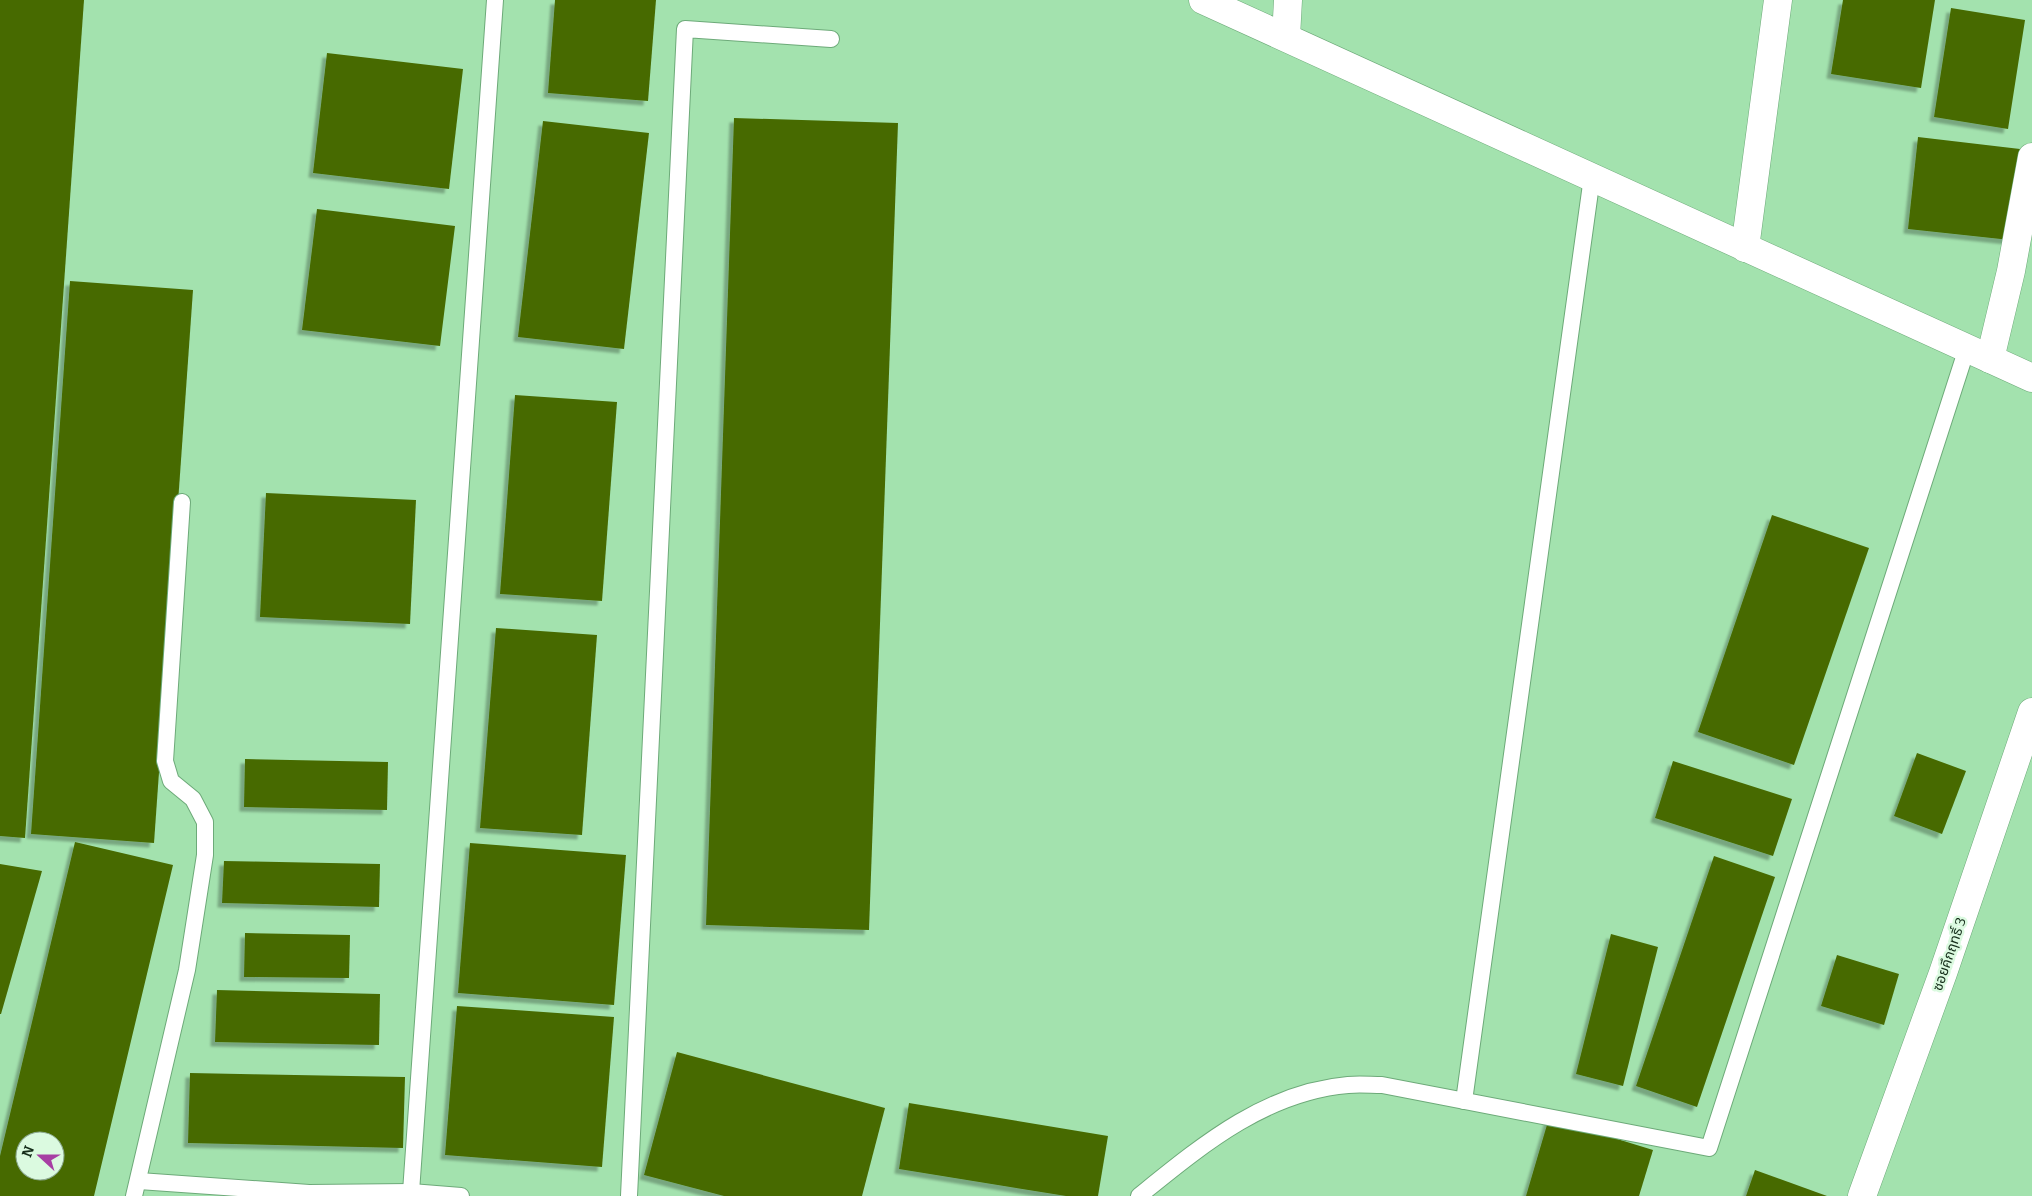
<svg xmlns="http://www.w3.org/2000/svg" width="2032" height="1196" font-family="Bitter,'Noto Sans Thai',serif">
<defs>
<filter id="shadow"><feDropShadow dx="-4.5" dy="4.5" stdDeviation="1" flood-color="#0004"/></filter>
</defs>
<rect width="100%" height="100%" fill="#a3e2ae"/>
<!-- building -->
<g fill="#466b03" fill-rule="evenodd" filter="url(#shadow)">
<polygon points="0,0 84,0 25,838 0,836"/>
<polygon points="555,0 656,0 648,101 548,93"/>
<polygon points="1843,0 1935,0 1921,88 1831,74"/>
<polygon points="1951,8 2025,20 2008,129 1934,117"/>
<polygon points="327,53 463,69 449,189 313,173"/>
<polygon points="734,118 898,123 869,930 706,925"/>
<polygon points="543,121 649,133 624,349 518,337"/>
<polygon points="1918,137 2020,149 2010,240 1908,229"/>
<polygon points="317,209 455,226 440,346 302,330"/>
<polygon points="70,281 193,290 154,843 31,834"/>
<polygon points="515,395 617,402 602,601 500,594"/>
<polygon points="266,493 416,500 410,624 260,617"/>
<polygon points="1772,515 1869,548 1794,765 1698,732"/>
<polygon points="496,628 597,635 582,835 480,828"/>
<polygon points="1917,753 1966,771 1942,834 1894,816"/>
<polygon points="245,759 388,762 387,810 244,807"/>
<polygon points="1673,761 1792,799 1773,856 1655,818"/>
<path d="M75 842 173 865 94 1196H0V1156ZM25 1141H55V1171H25Z"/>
<polygon points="470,843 626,855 614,1005 458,993"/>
<polygon points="1714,856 1775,877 1697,1107 1636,1086"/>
<polygon points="224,861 380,864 379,907 222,903"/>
<polygon points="0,864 42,871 1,1014 0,1014"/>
<polygon points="245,933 350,935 349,978 244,977"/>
<polygon points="1611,934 1658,947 1623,1086 1576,1074"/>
<polygon points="1837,955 1899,974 1884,1025 1821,1006"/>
<polygon points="217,990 380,994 379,1045 215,1042"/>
<polygon points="457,1006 614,1017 602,1167 445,1155"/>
<polygon points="677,1052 885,1108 862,1196 724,1196 644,1175"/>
<polygon points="190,1073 405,1077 403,1148 188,1143"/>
<polygon points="909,1103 1108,1136 1098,1196 1066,1196 899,1169"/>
<polygon points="1549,1118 1653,1150 1639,1196 1526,1196"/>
<polygon points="1755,1170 1827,1196 1746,1196"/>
</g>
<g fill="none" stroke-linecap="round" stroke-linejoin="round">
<!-- lane casing -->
<g stroke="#6daa79" stroke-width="18">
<g id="lane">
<polyline points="1464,1101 1592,177"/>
<polyline points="139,1181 309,1193 411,1192 461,1196"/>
<polyline points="411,1192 495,0"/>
<polyline points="134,1196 187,970 205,855 205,822 193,799 171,781 165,761 182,502"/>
<polyline points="629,1196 685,29 831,39"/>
<path d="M1139 1196C1201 1146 1265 1092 1348 1085 1359 1084 1371 1085 1382 1085L1709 1148 1967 348"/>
</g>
</g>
<!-- street casing -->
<g stroke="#6daa79" stroke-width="29">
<g id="street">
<polyline points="1286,37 1288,0"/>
<polyline points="1745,248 1778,0"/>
<polyline points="1990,359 2011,271 2032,157"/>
<polyline points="1862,1196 1943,973 2032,712"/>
</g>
</g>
<!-- secondary casing -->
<g stroke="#6daa79" stroke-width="29">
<polyline id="secondary" points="1203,0 2032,378"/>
</g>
<!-- lane -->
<use href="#lane" stroke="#fff" stroke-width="16"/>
<!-- street -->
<use href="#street" stroke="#fff" stroke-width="28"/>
<!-- secondary -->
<use href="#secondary" stroke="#fff" stroke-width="28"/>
</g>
<g text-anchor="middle" stroke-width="5" stroke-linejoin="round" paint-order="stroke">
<!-- street labels -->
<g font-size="14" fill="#142d19" stroke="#dbfae0">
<text transform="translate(1949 954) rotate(-71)" y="5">ซอยคึกฤทธิ์ 3</text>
</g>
</g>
<!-- north arrow -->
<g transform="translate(40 1156) rotate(291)"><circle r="24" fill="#dbfae0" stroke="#8ba890"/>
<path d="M0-4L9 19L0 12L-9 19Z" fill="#a73fa3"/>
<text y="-8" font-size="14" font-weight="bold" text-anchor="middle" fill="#142d19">N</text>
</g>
</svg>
